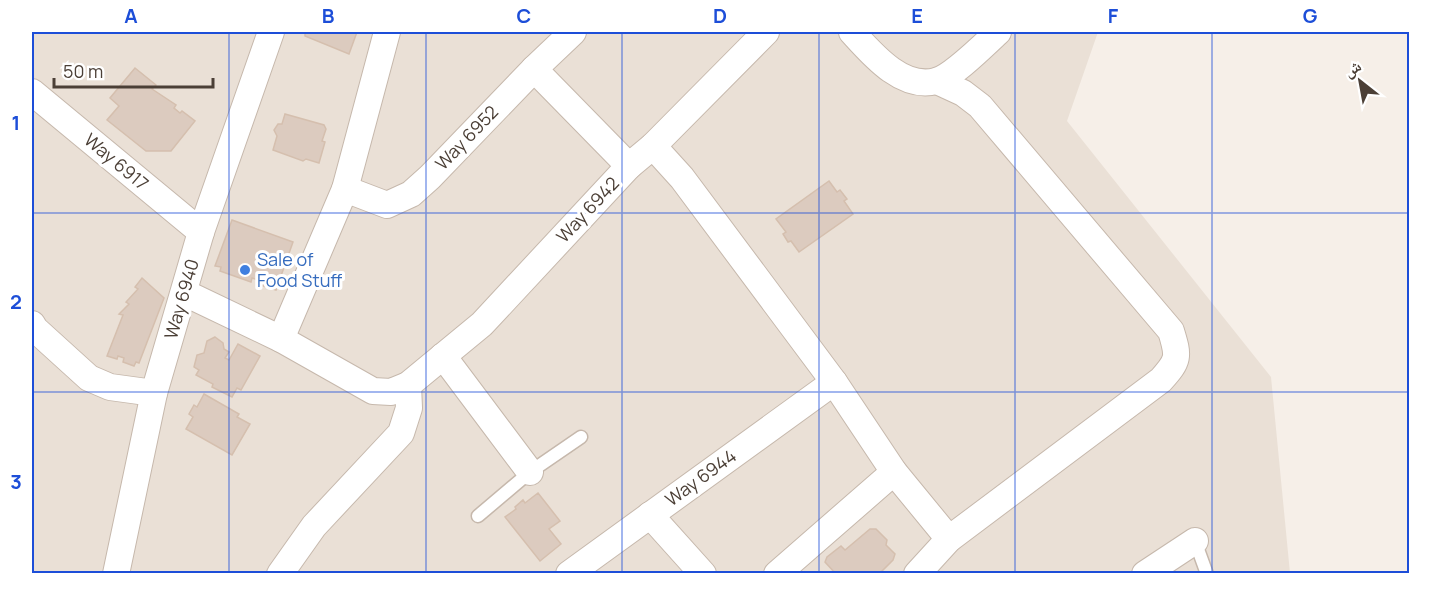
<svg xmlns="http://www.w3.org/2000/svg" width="1441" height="605" font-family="Manrope,'Noto Naskh Arabic',sans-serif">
<rect width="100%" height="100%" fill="#f6efe8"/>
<!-- residential -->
<polygon fill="#eae0d6" points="32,32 1098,32 1067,121 1271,377 1290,573 32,573"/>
<!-- building -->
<g fill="#dccbbf" stroke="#d5bfae" stroke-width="1.5">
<polygon points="305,32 357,32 349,54 305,36"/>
<polygon points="135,68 156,85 152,89 176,105 174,108 180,113 182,111 195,121 171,151 146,151 107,120 119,106 110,98"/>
<polygon points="285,114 324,125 326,129 322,141 325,142 319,163 306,159 303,161 273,150 277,136 274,130 278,124 282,124"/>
<polygon points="829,181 837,192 840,190 847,199 844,201 853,214 799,252 791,241 788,242 783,234 786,232 776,219"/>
<polygon points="232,220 293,242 276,290 257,284 258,280 252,278 251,282 220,271 221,267 215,266"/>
<polygon points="142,278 164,298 139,363 136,362 134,366 123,362 124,358 118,356 117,359 107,356 123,315 119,314 129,304 126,302 138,289 135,287"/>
<polygon points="215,337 223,343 224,349 229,352 225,358 229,360 238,344 260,356 241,390 237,388 232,397 212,387 213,384 196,375 199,370 194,367 197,355 204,353 207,341"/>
<polygon points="204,394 239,414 237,417 250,424 232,455 186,429 193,417 189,414 194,405 197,407"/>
<polygon points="538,493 560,521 549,529 561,544 540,561 505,517 516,509 515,507 523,500 525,503"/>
<polygon points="870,529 876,529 887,540 886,545 895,554 893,560 879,574 836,574 825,562 827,557 841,546 845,550"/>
</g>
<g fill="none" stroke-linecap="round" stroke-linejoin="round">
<!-- service casing -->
<g stroke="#c6b8ac" stroke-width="15">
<g id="service">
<polyline points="478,516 530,472 581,437"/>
<polyline points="1195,541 1207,574"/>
</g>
</g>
<!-- minor casing -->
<g stroke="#c6b8ac" stroke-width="28">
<g id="minor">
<path d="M852 32C872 54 902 90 936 81 952 77 985 44 998 32"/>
<polyline points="534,69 629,166"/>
<polyline points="32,92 201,232"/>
<polyline points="653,146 682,178 834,382 894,472 949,539"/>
<polyline points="345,189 387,205 411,194 430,177 534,69 573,32"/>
<polyline points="185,293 281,339 373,391 391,392 408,385 482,324 629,166 653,146 766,32"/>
<polyline points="32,324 35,329 89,378 110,387 154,393"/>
<polyline points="281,339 345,189 387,32"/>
<polyline points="443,356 530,472"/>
<polyline points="650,515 703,574"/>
<polyline points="116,574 154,393 201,232 271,32"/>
<polyline points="280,574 314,526 401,433 409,408 408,385"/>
<polyline points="569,574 834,382"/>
<polyline points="777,574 894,472"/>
<path d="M917 574 949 539 1161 380C1179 360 1179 357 1171 331L980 106 963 93 937 81"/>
<polyline points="1145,574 1195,541"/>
</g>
</g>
<!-- service -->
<use href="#service" stroke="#fff" stroke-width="12"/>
<!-- minor -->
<use href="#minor" stroke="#fff" stroke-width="26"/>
</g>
<!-- grid -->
<path fill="none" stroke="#1d4ed8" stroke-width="1.5" stroke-opacity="0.55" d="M229 32V574M426 32V574M622 32V574M819 32V574M1015 32V574M1212 32V574M32 213H1410M32 392H1410"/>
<!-- markers -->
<circle fill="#3f7fe0" stroke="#fff" stroke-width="2" cx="245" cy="270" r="6"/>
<g text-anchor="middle" stroke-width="6" stroke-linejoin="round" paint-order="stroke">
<!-- street labels -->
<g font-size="18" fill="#4b3f36" stroke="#fff">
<text transform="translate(467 138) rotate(-46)" y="6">Way 6952</text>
<text transform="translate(116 162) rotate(40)" y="6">Way 6917</text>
<text transform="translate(588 210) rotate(-47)" y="6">Way 6942</text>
<text transform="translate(182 299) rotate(-74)" y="6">Way 6940</text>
<text transform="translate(701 478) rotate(-36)" y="6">Way 6944</text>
</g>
<!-- shop labels -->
<g font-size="18" fill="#366cbe" stroke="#fff" text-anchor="start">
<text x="257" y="266">Sale of<tspan x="257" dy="21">Food Stuff</tspan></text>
</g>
</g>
<!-- border -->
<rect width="1441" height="605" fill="none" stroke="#ffffff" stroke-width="66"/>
<!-- north arrow -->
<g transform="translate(1360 81) rotate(329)" stroke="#ffffff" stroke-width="4.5" paint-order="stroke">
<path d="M0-4.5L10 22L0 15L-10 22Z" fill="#4b3f36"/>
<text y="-9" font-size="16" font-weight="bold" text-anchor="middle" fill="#4b3f36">ش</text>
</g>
<!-- scale -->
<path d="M54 78v9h159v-9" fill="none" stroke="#4b3f36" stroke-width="3"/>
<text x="63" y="78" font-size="18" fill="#4b3f36" stroke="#ffffff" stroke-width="4.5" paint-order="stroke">50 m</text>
<rect x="33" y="33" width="1375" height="539" fill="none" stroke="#1d4ed8" stroke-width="2"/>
<g font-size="20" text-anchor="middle" font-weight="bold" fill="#1d4ed8">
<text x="131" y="23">A</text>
<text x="328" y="23">B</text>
<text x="524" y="23">C</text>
<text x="720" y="23">D</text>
<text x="917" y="23">E</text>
<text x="1113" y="23">F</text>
<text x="1310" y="23">G</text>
<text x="16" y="130">1</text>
<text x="16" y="309">2</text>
<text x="16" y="489">3</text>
</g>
</svg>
